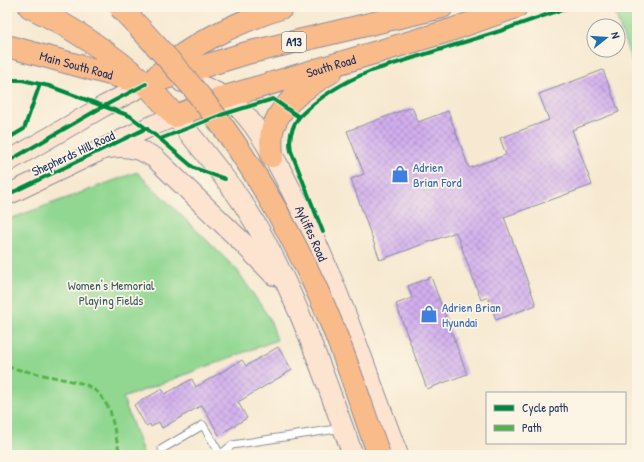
<svg xmlns="http://www.w3.org/2000/svg" width="644" height="462" font-family="'Patrick Hand',sans-serif">
<defs>
<pattern id="building-cross-hatch" width="8" height="8" patternUnits="userSpaceOnUse"><rect width="8" height="8" fill="#d2afee"/><path d="M0 0l8 8M0 8l8-8" fill="none" stroke="#aa8fc4"/></pattern>
</defs>
<rect width="100%" height="100%" fill="#fcf5e5"/>
<filter id="ink" filterUnits="userSpaceOnUse"><feTurbulence type="fractalNoise" baseFrequency=".025" numOctaves="2"/><feDisplacementMap in="SourceGraphic" scale="8" xChannelSelector="R" yChannelSelector="G"/><feConvolveMatrix kernelMatrix="1 2 1 2 8 2 1 2 1" color-interpolation-filters="sRGB"/></filter>
<filter id="wash" filterUnits="userSpaceOnUse"><feTurbulence type="fractalNoise" baseFrequency=".012" numOctaves="4" result="noise"/><feDisplacementMap in="SourceGraphic" scale="16" xChannelSelector="R" yChannelSelector="G"/><feGaussianBlur stdDeviation="0.9" result="paint"/><feColorMatrix in="noise" values="0 0 0 0 0 0 0 0 0 0 0 0 0 0 0 0 0 1.4 0 .05"/><feComposite in="paint" operator="in"/></filter>
<g filter="url(#wash)">
<rect width="100%" height="100%" fill="#f7e9d1"/>
<!-- green -->
<g fill="#91d791" stroke="#568378">
<polygon points="613,7 637,7 637,77"/>
<polygon points="137,172 237,270 270,319 277,340 123,398 144,455 7,455 7,220"/>
</g>
<g id="blocks">
<!-- building -->
<g fill="url(#building-cross-hatch)">
<polygon points="603,70 619,112 572,130 592,185 504,217 536,305 496,320 488,297 481,300 456,232 380,260 351,179 364,174 347,131 412,107 418,122 448,111 469,168 506,155 500,138 549,120 539,94"/>
<polygon points="431,277 467,374 427,389 396,304 412,298 408,286"/>
<polygon points="278,347 292,370 238,402 247,418 219,435 202,405 162,428 159,422 151,427 150,424 146,426 134,405 162,389 165,394 192,379 196,387 242,360 246,366"/>
</g>
</g>
</g>
<g filter="url(#ink)">
<use href="#blocks" fill-opacity="0" stroke="#898c98" stroke-width="1"/>
<g fill="none" stroke-linecap="round" stroke-linejoin="round">
<!-- service casing -->
<g stroke="#898c98" stroke-width="9">
<g id="service">
<polyline points="162,449 203,425 220,454"/>
<polyline points="220,455 232,445 343,428"/>
</g>
</g>
<!-- secondary casing -->
<g stroke="#898c98" stroke-width="22">
<g id="secondary">
<path id="s1" d="M182 82C202 84 224 94 239 108 261 131 277 162 291 190 335 275 364 366 398 455"/>
<path d="M110 148C127 145 141 149 155 158L243 243 274 275"/>
<polyline points="7,162 104,106 146,84"/>
<path d="M7 195 147 128 175 116C199 145 223 174 244 205 292 280 322 371 353 455"/>
</g>
</g>
<!-- trunk casing -->
<g stroke="#898c98" stroke-width="24">
<g id="trunk">
<path id="s2" d="M7 46 146 84"/>
<path d="M158 75C192 42 239 22 283 7"/>
<path id="s3" d="M146 84 175 116 225 97 448 31 516 7"/>
<polyline points="146,84 247,53 442,7"/>
<path d="M272 156C271 145 270 134 274 125 283 101 311 84 331 72"/>
</g>
</g>
<!-- motorway casing -->
<g stroke="#898c98" stroke-width="24">
<path id="motorway" d="M30 7C74 28 109 52 146 84"/>
</g>
<!-- service -->
<use href="#service" stroke="#fff" stroke-width="7"/>
<!-- secondary -->
<use href="#secondary" stroke="#fde4d1" stroke-width="20"/>
<!-- trunk -->
<use href="#trunk" stroke="#fabb8b" stroke-width="22"/>
<!-- motorway -->
<use href="#motorway" stroke="#fabb8b" stroke-width="22"/>
<!-- motorway-bridge casing -->
<g stroke="#898c98" stroke-width="24" stroke-linecap="butt">
<path id="motorway-bridge" d="M120 7C148 37 177 67 202 99 248 157 285 221 316 288 341 342 359 399 379 455"/>
</g>
<!-- motorway-bridge -->
<use href="#motorway-bridge" stroke="#fabb8b" stroke-width="22"/>
<!-- quiet -->
<polyline stroke="#55b248" stroke-width="3" stroke-dasharray="6 3" stroke-linecap="butt" points="7,367 85,384 99,393 110,410 120,455"/>
<!-- cycleway casing -->
<g stroke="#fcf5e5" stroke-width="6">
<g id="cycleway">
<path d="M7 80H22L49 86 130 116 160 139 221 115 273 99 299 117C320 96 343 82 371 71L500 31 569 7"/>
<path d="M299 117C291 128 288 138 291 151L323 232"/>
<polyline points="7,139 24,129 40,84"/>
<polyline points="160,139 194,168 225,179"/>
<polyline points="7,162 104,106 146,84"/>
<polyline points="7,195 147,128"/>
</g>
</g>
<!-- cycleway -->
<use href="#cycleway" stroke="#00873e" stroke-width="4"/>
</g>
</g>
<!-- icons -->
<defs>
<g id="shop-bare" transform="scale(1.38)"><path d="M-5-2.5h2.3a2.7 3.5 0 0 1 5.4 0H5L5.5 6h-11ZM-1.5-2.5h3a1.5 2.3 0 0 0-3 0Z" fill="#3f7fe0" stroke="#fcf5e5" stroke-width="2.5" paint-order="stroke"/></g>
</defs>
<g fill-rule="evenodd">
<use href="#shop-bare" x="400" y="174"/>
<use href="#shop-bare" x="429" y="314"/>
</g>
<g text-anchor="middle" stroke-width="3.5" stroke-linejoin="round" paint-order="stroke">
<!-- shield labels -->
<rect fill="#fcf5e5" stroke="#5e6a86" stroke-width="1" x="282" y="32" width="24" height="20" rx="3"/>
<g font-size="12" font-weight="bold" fill="#1b2f5e">
<text x="294" y="46">A13</text>
</g>
<!-- street labels -->
<g font-size="13" fill="#1b2f5e" stroke="#fcf5e5">
<text dy="5" stroke="none"><textPath href="#s2" startOffset="72">Main South Road</textPath></text>
<text dy="5" stroke="none"><textPath href="#s3" startOffset="207">South Road</textPath></text>
<text transform="translate(73 153) rotate(-25)" y="5">Shepherds Hill Road</text>
<text dy="5" stroke="none"><textPath href="#s1" startOffset="209">Ayliffes Road</textPath></text>
</g>
<!-- shop labels -->
<g font-size="13" fill="#366cbe" stroke="#fcf5e5" text-anchor="start">
<text x="413" y="172">Adrien<tspan x="413" dy="15">Brian Ford</tspan></text>
<text x="442" y="312">Adrien Brian<tspan x="442" dy="15">Hyundai</tspan></text>
</g>
<!-- park labels -->
<g font-size="13" fill="#38596b" stroke="#fcf5e5">
<text x="111" y="290">Women's Memorial<tspan x="111" dy="15">Playing Fields</tspan></text>
</g>
</g>
<!-- margin -->
<rect width="644" height="462" fill="none" stroke="#fcf5e5" stroke-width="24"/>
<!-- legend -->
<rect x="486" y="392" width="140" height="52" fill="#fcf5e5" stroke="#a2a6af"/>
<rect x="494" y="405" width="20" height="6" fill="#00873e" stroke="#a2a6af"/>
<text x="522" y="412" font-size="12" fill="#1b2f5e">Cycle path</text>
<rect x="494" y="425" width="20" height="6" fill="#55b248" stroke="#a2a6af"/>
<text x="522" y="432" font-size="12" fill="#1b2f5e">Path</text>
<!-- north arrow -->
<g transform="translate(606 38) rotate(73)"><circle r="19" fill="#fcf5e5" stroke="#a2a6af"/>
<path d="M0-3L7 15L0 10L-7 15Z" fill="#1f6fb2"/>
<text y="-6" font-size="11" font-weight="bold" text-anchor="middle" fill="#1b2f5e">N</text>
</g>
</svg>
